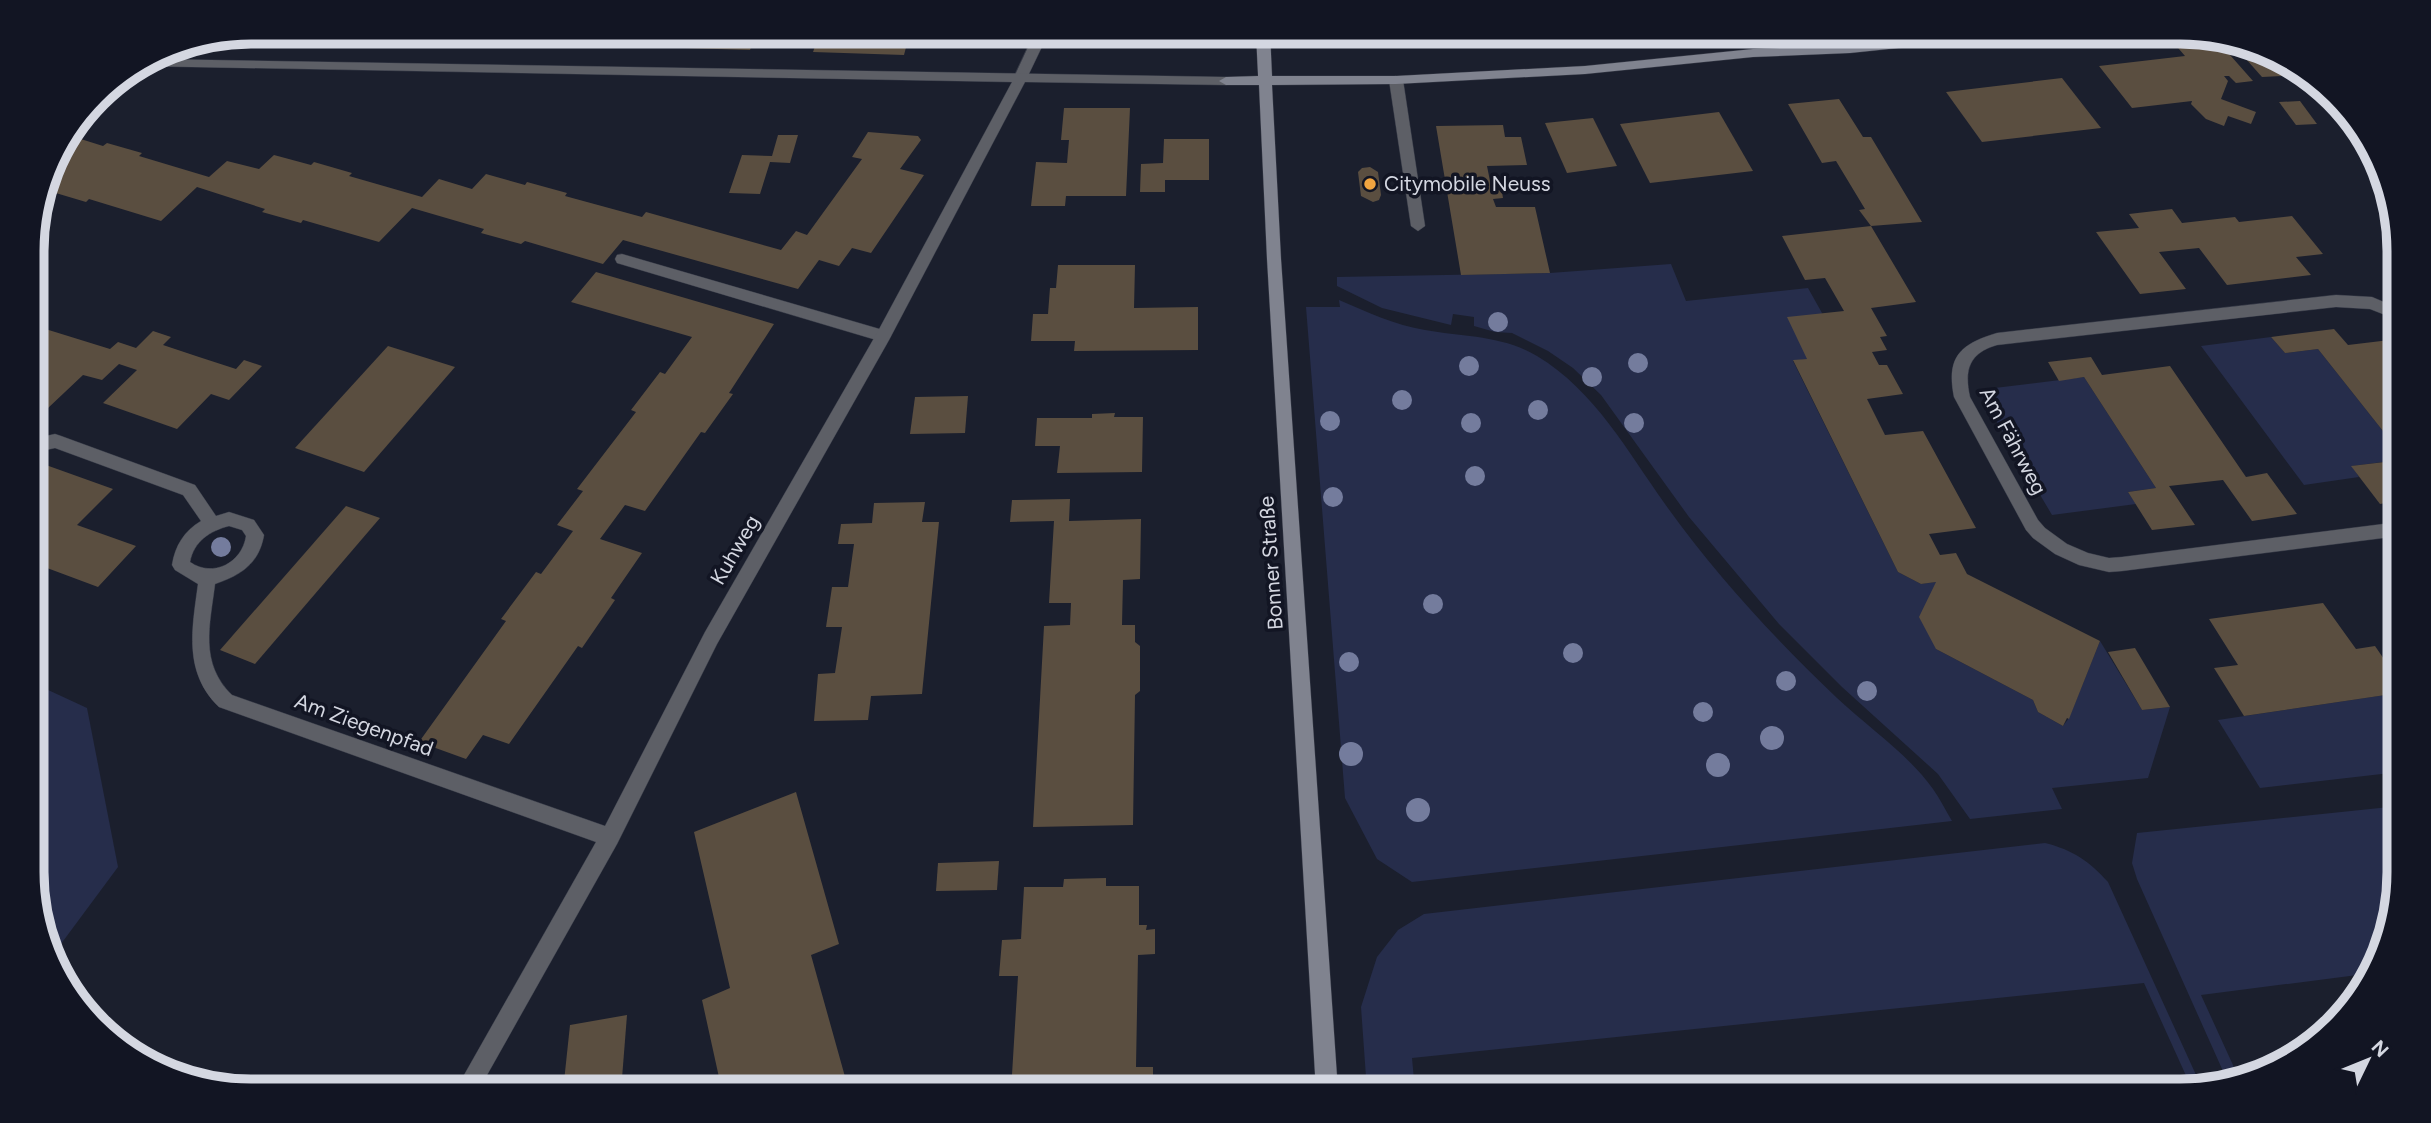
<svg xmlns="http://www.w3.org/2000/svg" width="2431" height="1123" font-family="Figtree,sans-serif">
<rect width="100%" height="100%" fill="#1b1f2d"/>
<!-- green -->
<g fill="#262d4b">
<polygon points="1671,264 1686,301 1808,288 1822,313 1807,359 1793,361 1898,572 1921,584 1936,582 1936,649 2033,700 2038,712 2063,726 2069,718 2100,641 2142,710 2170,707 2148,778 2052,788 2062,809 1970,819 1938,774 1842,687 1779,624 1689,517 1601,395 1573,368 1548,351 1512,333 1495,332 1474,326 1474,317 1453,314 1451,325 1382,308 1337,286 1337,277 1550,273"/>
<path d="M1339 300C1367 312 1395 325 1425 330 1463 337 1502 335 1537 356 1595 391 1627 451 1665 504 1715 574 1774 638 1837 698 1869 728 1908 754 1933 789 1940 799 1946 811 1952 821L1412 882 1377 859 1345 798 1306 307H1340Z"/>
<polygon points="2271,337 2285,353 2318,349 2398,450 2398,460 2352,466 2359,477 2304,485 2201,346"/>
<polygon points="2084,377 2156,488 2128,492 2136,504 2052,515 1978,390"/>
<polygon points="33,683 87,708 118,867 55,952 33,901"/>
<polygon points="2399,693 2399,772 2260,788 2218,720"/>
<path d="M2399 806C2400 858 2399 927 2373 973L2201 995 2238 1076 2227 1080 2137 879 2132 863 2137 833Z"/>
<path d="M2045 843C2073 850 2089 861 2108 882L2202 1088 2193 1091 2144 983 1412 1058 1415 1091H1367L1361 1007 1377 957 1398 930 1424 914Z"/>
</g>
<!-- building -->
<g fill="#5a4e40">
<polygon points="660,32 757,32 750,50 653,47"/>
<polygon points="820,32 910,32 904,55 813,52"/>
<polygon points="2210,37 2215,38 2253,81 2236,83 2229,76 2224,76 2228,81 2221,99 2256,112 2251,124 2228,116 2224,126 2206,119 2191,104 2192,101 2132,108 2099,66 2185,56 2173,42"/>
<polygon points="2230,41 2256,47 2282,76 2262,77"/>
<polygon points="2062,78 2101,128 1982,142 1946,92"/>
<polygon points="1839,99 1863,137 1871,137 1922,222 1871,226 1859,210 1865,209 1836,161 1822,163 1788,104"/>
<polygon points="2300,101 2317,124 2296,125 2279,102"/>
<polygon points="1064,108 1130,108 1126,196 1066,196 1065,206 1031,206 1036,162 1067,163 1069,140 1061,140"/>
<polygon points="1719,112 1753,171 1650,183 1620,124"/>
<polygon points="1593,118 1617,166 1567,173 1545,123"/>
<polygon points="1503,125 1505,137 1521,137 1527,165 1487,166 1491,186 1501,186 1503,198 1493,199 1496,207 1535,207 1550,273 1461,275 1436,126"/>
<polygon points="868,132 918,136 921,140 900,169 924,175 871,253 852,248 839,266 819,260 798,289 623,240 603,264 525,241 521,244 481,233 484,229 412,208 379,242 303,220 301,223 262,212 265,209 197,187 161,221 89,199 86,202 49,191 52,188 45,186 54,153 68,135 103,146 107,143 142,153 139,156 209,177 227,161 259,169 274,155 311,165 314,162 352,173 349,176 422,197 439,179 472,189 486,174 525,185 527,182 567,193 565,196 642,217 646,212 781,250 796,231 807,235 862,159 852,157"/>
<polygon points="778,135 798,135 790,163 770,162 760,194 729,193 742,155 772,156"/>
<polygon points="1164,139 1209,139 1209,180 1165,180 1165,192 1140,192 1141,164 1163,163"/>
<polygon points="1370,167 1378,172 1381,195 1379,200 1373,202 1361,196 1358,172 1362,168"/>
<polygon points="2172,209 2182,223 2235,217 2239,222 2292,216 2323,254 2296,257 2311,275 2227,285 2199,248 2159,252 2186,289 2140,294 2096,232 2139,228 2129,214"/>
<polygon points="1871,226 1916,302 1871,308 1887,336 1880,337 1887,350 1872,352 1879,365 1887,365 1903,394 1867,399 1885,435 1923,431 1976,528 1929,534 1940,555 1956,553 1967,574 2100,641 2069,719 2067,718 2063,726 2038,712 2033,700 1936,649 1919,617 1936,582 1921,584 1898,572 1793,360 1807,359 1787,317 1844,311 1825,278 1805,280 1782,236"/>
<polygon points="1058,265 1135,265 1134,308 1198,307 1198,350 1074,351 1075,341 1031,341 1033,314 1048,314 1050,288 1056,288"/>
<polygon points="596,272 774,324 729,393 733,394 705,433 701,432 645,511 625,505 600,539 642,553 611,598 615,600 582,648 578,646 509,744 483,735 466,759 419,742 506,621 501,619 536,572 541,574 573,531 557,525 583,491 577,489 636,412 631,410 660,372 665,374 692,337 571,302"/>
<polygon points="39,327 110,349 118,342 136,348 153,331 171,337 163,345 199,357 236,369 244,360 262,366 229,400 211,394 177,429 103,403 137,370 119,364 102,380 83,375 47,409 32,404 32,333"/>
<polygon points="2334,329 2348,345 2398,339 2398,450 2318,349 2285,353 2271,337"/>
<polygon points="388,346 455,367 364,472 295,448"/>
<polygon points="2091,357 2102,375 2170,366 2246,477 2267,473 2297,514 2252,521 2223,480 2169,486 2195,525 2152,530 2128,492 2156,488 2084,377 2059,381 2048,362"/>
<polygon points="968,396 965,433 910,434 915,397"/>
<polygon points="1115,413 1114,417 1143,417 1142,472 1057,473 1060,446 1035,446 1037,418 1092,418 1092,414"/>
<polygon points="32,460 113,489 77,525 136,546 98,587 39,565 46,557 33,552"/>
<polygon points="2393,461 2398,468 2398,501 2380,504 2351,466"/>
<polygon points="1070,499 1069,521 1141,519 1140,579 1123,580 1122,625 1135,625 1135,642 1140,646 1140,691 1135,695 1133,825 1033,827 1044,626 1070,625 1071,603 1049,603 1054,521 1010,522 1012,500"/>
<polygon points="925,502 922,522 939,522 922,694 871,696 868,720 814,721 818,674 835,673 842,627 826,627 832,587 848,587 854,544 838,544 841,524 872,523 874,503"/>
<polygon points="346,506 380,518 255,664 220,650"/>
<polygon points="2323,603 2356,649 2375,646 2399,681 2399,693 2244,716 2214,668 2238,665 2209,619"/>
<polygon points="2135,648 2170,707 2142,710 2108,652"/>
<polygon points="796,792 839,944 811,955 849,1091 722,1091 702,1000 730,988 694,832"/>
<polygon points="999,861 997,890 936,891 938,863"/>
<polygon points="1106,878 1106,886 1139,886 1139,925 1147,925 1146,930 1155,929 1155,954 1138,955 1136,1067 1153,1067 1153,1091 1011,1091 1018,976 999,976 1002,940 1021,939 1024,887 1063,887 1064,879"/>
<polygon points="627,1015 621,1091 563,1091 570,1025"/>
</g>
<g fill="none" stroke-linecap="round" stroke-linejoin="round">
<!-- lane casing -->
<g stroke="#353946" stroke-width="1">
<g id="lane">
<polygon points="1035,32 1049,32 1026,80 1016,80 1014,77"/>
<polygon points="1396,76 1403,80 1425,226 1418,231 1411,226 1389,80"/>
<polygon points="622,254 883,330 891,336 883,342 617,263 615,259 617,255"/>
</g>
</g>
<!-- street casing -->
<g stroke="#353946" stroke-width="1">
<g id="street">
<path d="M150 59 1226 77 1233 81 1226 85 1025 82 889 340 717 644 617 844 478 1091H455L596 842 219 707C183 672 192 629 198 584L175 570 172 565C175 546 184 531 201 521L183 495 55 448 32 453V439L55 434 61 436 195 485 216 516 229 512 254 520 264 535C259 564 241 575 215 584 210 625 199 663 232 695L605 826 705 632 877 333 1012 82 139 66ZM229 526 242 530 246 536C242 563 213 578 190 562 194 541 210 531 229 526Z"/>
<path d="M2336 295 2372 297 2398 308V320L2370 309 2336 307 1997 345C1969 353 1964 370 1970 397L2038 520 2045 528 2067 544 2088 553 2109 558 2122 557 2399 522V536L2122 571 2109 572 2079 565 2055 554 2033 538 2026 530 1954 397C1946 357 1960 344 1997 333Z"/>
</g>
</g>
<!-- secondary casing -->
<g stroke="#353946" stroke-width="1">
<polygon id="secondary" points="1256,32 1270,32 1272,76 1396,76 1585,66 1753,49 1850,45 1979,32 2022,32 2015,36 1850,53 1753,57 1585,74 1396,84 1272,85 1281,259 1338,1091 1316,1091 1267,259 1259,85 1226,85 1219,81 1226,77 1258,76"/>
</g>
<!-- lane -->
<use href="#lane" fill="#5d5f66" fill-rule="evenodd"/>
<!-- street -->
<use href="#street" fill="#5d5f66" fill-rule="evenodd"/>
<!-- secondary -->
<use href="#secondary" fill="#80838f" fill-rule="evenodd"/>
</g>
<!-- trees -->
<g fill="#747c9d">
<circle cx="1498" cy="322" r="10"/>
<circle cx="1638" cy="363" r="10"/>
<circle cx="1469" cy="366" r="10"/>
<circle cx="1592" cy="377" r="10"/>
<circle cx="1402" cy="400" r="10"/>
<circle cx="1538" cy="410" r="10"/>
<circle cx="1330" cy="421" r="10"/>
<circle cx="1471" cy="423" r="10"/>
<circle cx="1634" cy="423" r="10"/>
<circle cx="1475" cy="476" r="10"/>
<circle cx="1333" cy="497" r="10"/>
<circle cx="221" cy="547" r="10"/>
<circle cx="1433" cy="604" r="10"/>
<circle cx="1573" cy="653" r="10"/>
<circle cx="1349" cy="662" r="10"/>
<circle cx="1786" cy="681" r="10"/>
<circle cx="1867" cy="691" r="10"/>
<circle cx="1703" cy="712" r="10"/>
<circle cx="1772" cy="738" r="12"/>
<circle cx="1351" cy="754" r="12"/>
<circle cx="1718" cy="765" r="12"/>
<circle cx="1418" cy="810" r="12"/>
</g>
<!-- markers -->
<circle fill="#f1a540" stroke="#121523" stroke-width="2.5" cx="1370" cy="184" r="7"/>
<g text-anchor="middle" stroke-width="7" stroke-linejoin="round" paint-order="stroke">
<!-- poi labels -->
<g font-size="21" fill="#d4d7e1" stroke="#121523" text-anchor="start">
<text x="1384" y="191">Citymobile Neuss</text>
</g>
<!-- street labels -->
<g font-size="21" fill="#d4d7e1" stroke="#121523">
<text transform="translate(2013 441) rotate(62)" y="7">Am Fährweg</text>
<text transform="translate(735 550) rotate(-60)" y="7">Kuhweg</text>
<text transform="translate(1271 563) rotate(-94)" y="7">Bonner Straße</text>
<text transform="translate(364 725) rotate(20)" y="7">Am Ziegenpfad</text>
</g>
</g>
<!-- crop -->
<path d="M0 0H2431V1123H0ZM251 44H2180A207 207 0 0 1 2387 251V872A207 207 0 0 1 2180 1079H251A207 207 0 0 1 44 872V251A207 207 0 0 1 251 44Z" fill="#121523" fill-rule="evenodd"/>
<path fill="none" stroke="#d4d7e1" stroke-width="9" d="M251 44H2180A207 207 0 0 1 2387 251V872A207 207 0 0 1 2180 1079H251A207 207 0 0 1 44 872V251A207 207 0 0 1 251 44Z"/>
<!-- north arrow -->
<g transform="translate(2368 1060) rotate(47)" stroke="#121523" stroke-width="5" paint-order="stroke">
<path d="M0-5L12 26L0 18L-12 26Z" fill="#d4d7e1"/>
<text y="-10" font-size="19" font-weight="bold" text-anchor="middle" fill="#d4d7e1">N</text>
</g>
</svg>
